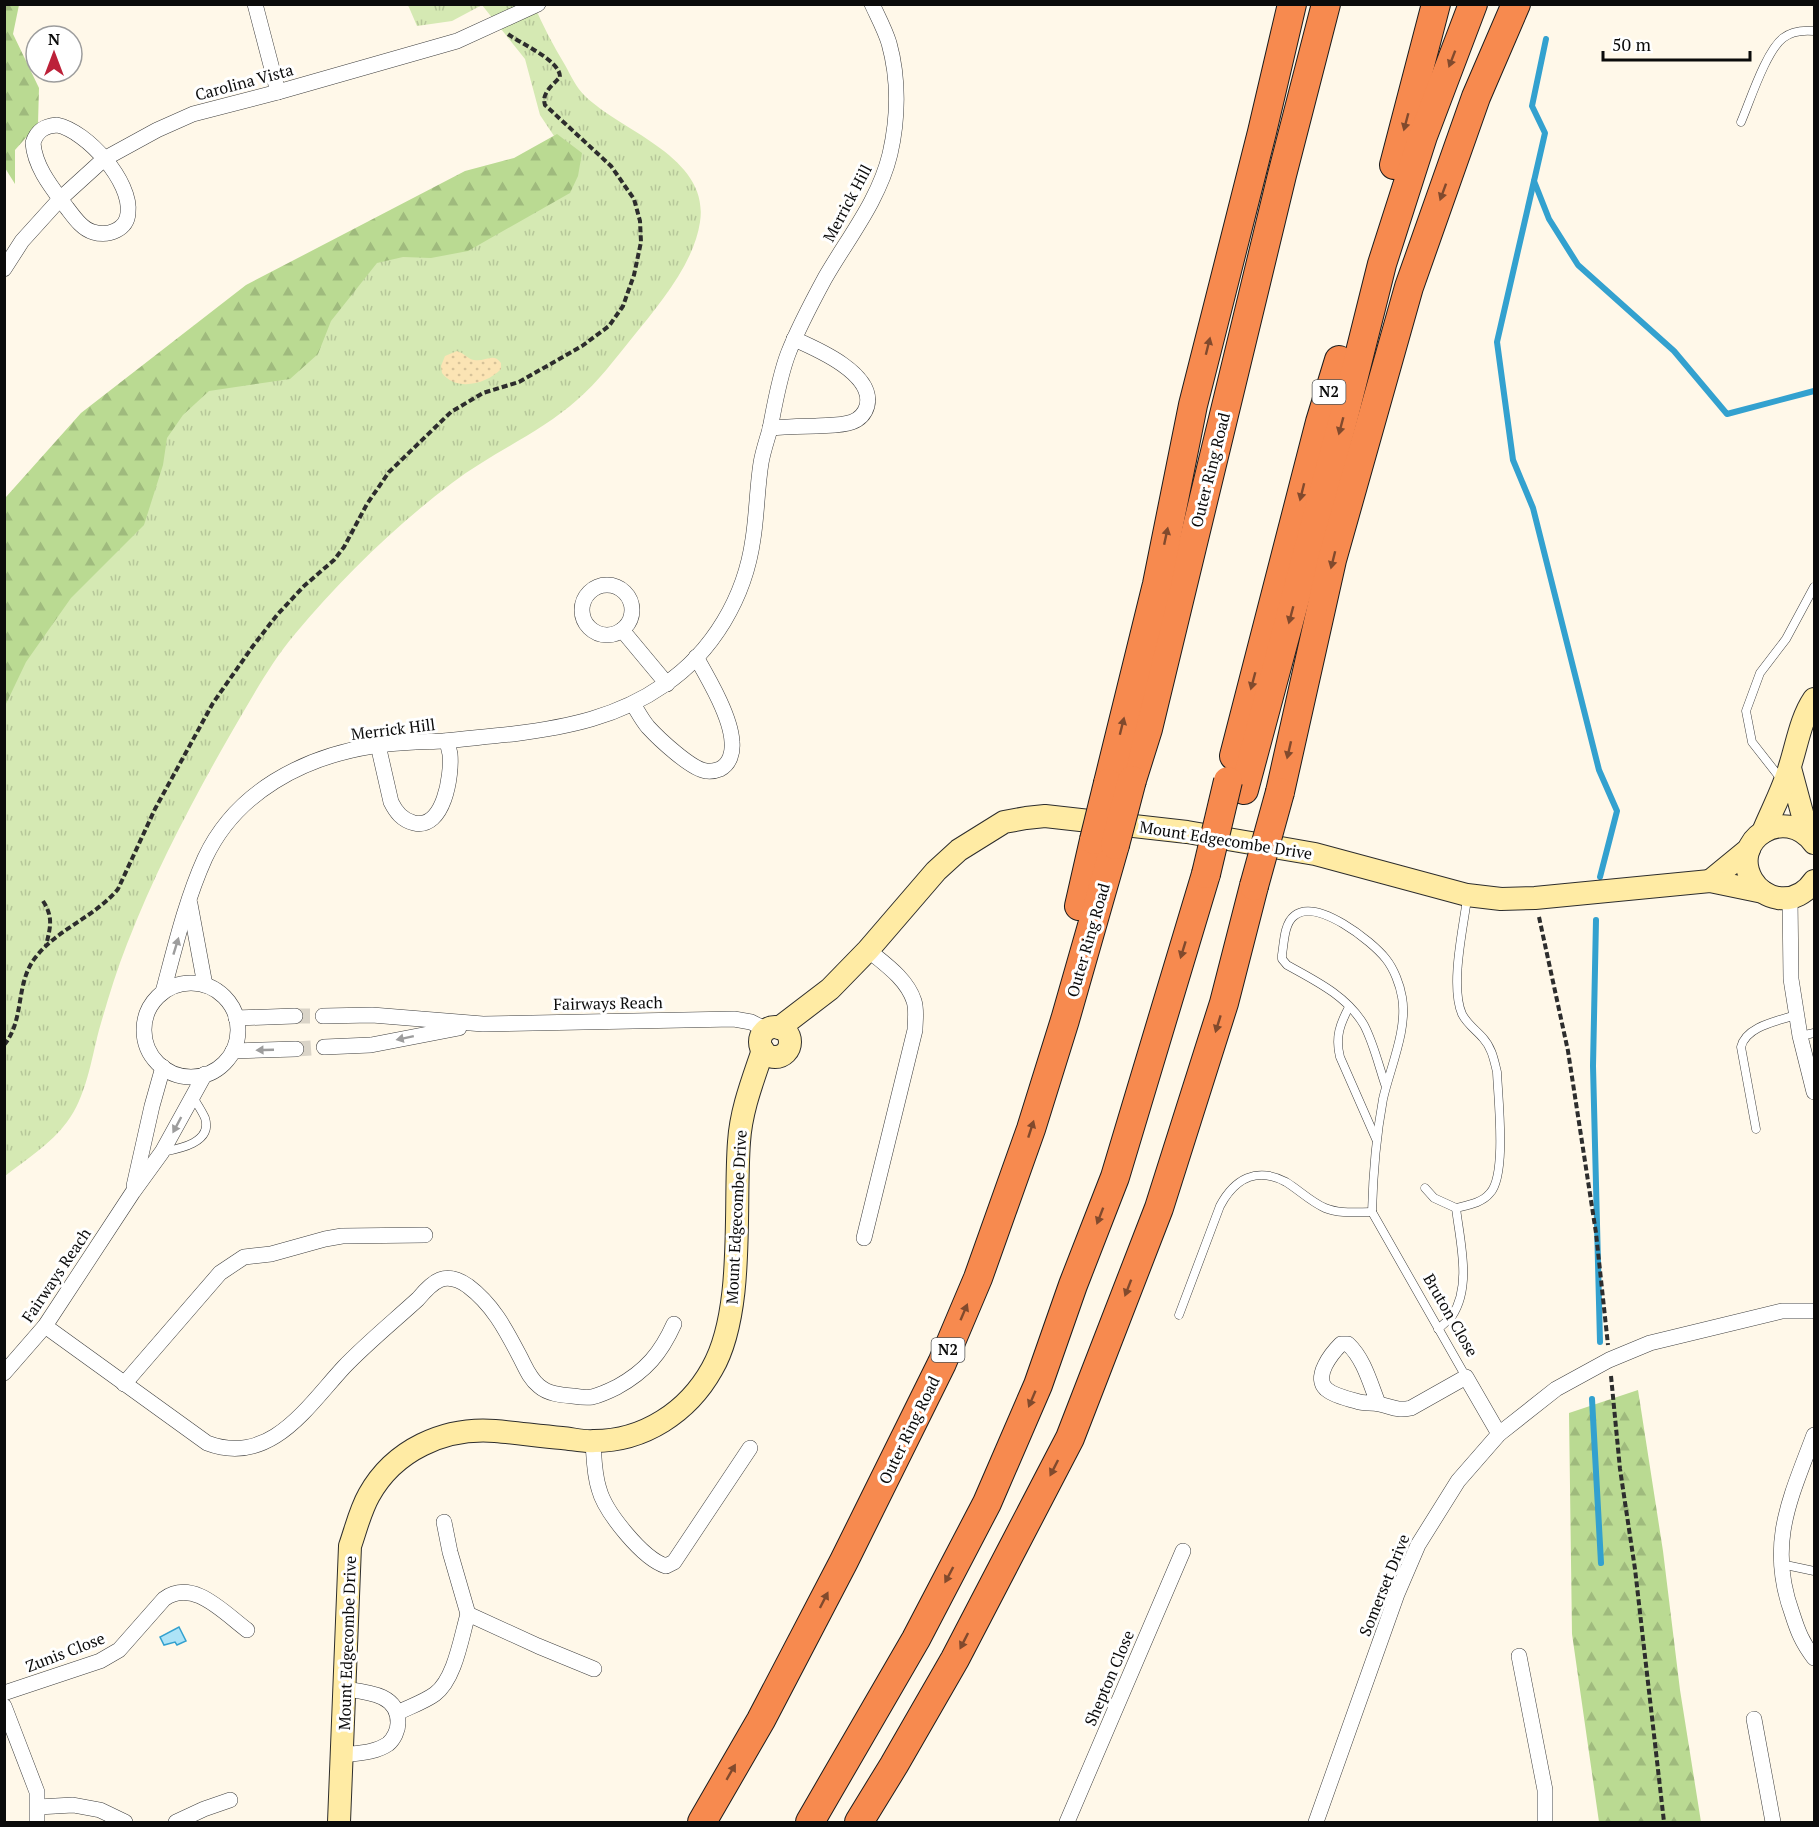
<svg xmlns="http://www.w3.org/2000/svg" width="1819" height="1827" font-family="'PT Serif',serif">
<defs>
<pattern id="grass-tufts" width="24" height="20" patternUnits="userSpaceOnUse" patternTransform="scale(1.5)"><rect width="24" height="20" fill="#d5e9b3"/><path d="M3 7l-1-3M5 7V3M7 7l1-3M15 17l-1-3M17 17v-4M19 17l1-3" fill="none" stroke="#b6c699"/></pattern>
<pattern id="forest-firs" width="22" height="20" patternUnits="userSpaceOnUse" patternTransform="scale(1.5)"><rect width="22" height="20" fill="#bada92"/><path d="M5 1l3.5 6h-7zM16 11l3.5 6h-7z" fill="#9fba7d"/></pattern>
<pattern id="sand-dots" width="8" height="8" patternUnits="userSpaceOnUse" patternTransform="scale(1.5)"><rect width="8" height="8" fill="#fbe4b4"/><path d="M2 2h.1M6 6h.1" fill="none" stroke="#d6c299" stroke-width="1.8" stroke-linecap="round"/></pattern>
</defs>
<rect width="100%" height="100%" fill="#fff8e9"/>
<!-- grass -->
<path fill="url(#grass-tufts)" d="M408 5H534C543 26 553 45 565 65 571 76 576 87 585 96 622 132 710 157 700 222 694 264 658 306 632 338 615 359 598 382 577 400 540 433 491 453 452 483 394 527 341 579 295 634 269 665 250 701 230 735 191 803 155 872 127 944 116 972 107 1002 99 1030 91 1061 86 1097 67 1122 51 1144 25 1160 5 1176L4 590 136 397 566 154 540 115 525 59 482 5 452 21 417 26Z"/>
<!-- forest -->
<g fill="url(#forest-firs)">
<polygon points="4,5 19,5 13,34 39,88 38,124 15,150 15,184 5,168"/>
<polygon points="557,134 582,153 578,176 570,193 468,251 431,258 403,257 377,263 331,321 318,354 290,379 209,391 183,415 167,438 163,465 144,525 71,598 26,662 5,706 5,503 6,497 81,413 246,285 465,171 514,158"/>
<polygon points="1638,1390 1663,1551 1680,1690 1701,1822 1599,1822 1572,1634 1569,1413"/>
</g>
<!-- sand -->
<path fill="url(#sand-dots)" d="M457 351C464 353 468 359 474 360 486 362 493 352 501 363V369C487 384 456 392 442 373L441 366 445 356Z"/>
<!-- water -->
<polygon fill="#ade3f7" stroke="#33a1cf" stroke-width="1.5" points="179,1627 186,1641 177,1645 175,1642 164,1645 160,1637"/>
<g fill="none" stroke-linecap="round" stroke-linejoin="round">
<!-- stream -->
<g stroke="#33a1cf" stroke-width="6">
<polyline points="1546,39 1532,106 1545,133 1534,181 1549,219 1578,265 1674,351 1727,414 1814,391"/>
<polyline points="1534,181 1497,342 1513,460 1533,508 1599,770 1617,811 1600,877"/>
<polyline points="1596,920 1593,1066 1600,1342"/>
<polyline points="1592,1399 1601,1563"/>
</g>
<!-- street-tunnel -->
<g stroke="#dad4c8" stroke-width="15" stroke-dasharray="15 8" stroke-linecap="butt">
<polyline points="295,1016 323,1016"/>
<polyline points="296,1049 324,1047"/>
</g>
<!-- lane casing -->
<g stroke="#3e3e3e" stroke-width="9">
<g id="lane">
<path d="M1741 122C1750 101 1766 51 1783 38 1792 31 1803 30 1814 31"/>
<polyline points="1781,779 1752,742 1746,711 1760,673 1786,639 1814,587"/>
<path d="M1349 1007C1340 1024 1335 1037 1340 1057L1376 1139"/>
<polyline points="1800,1036 1814,1033"/>
<path d="M1756 1129 1741 1047C1746 1026 1778 1021 1796 1015"/>
<path d="M162 1152C178 1149 213 1143 205 1118 202 1111 197 1104 193 1097"/>
<polyline points="1425,1188 1434,1198 1456,1208"/>
<path d="M1372 1212C1373 1174 1376 1137 1383 1099 1390 1068 1408 1029 1402 997 1400 985 1394 969 1386 959 1372 941 1316 897 1294 916 1284 924 1284 943 1282 955V959L1287 965C1316 981 1347 996 1364 1025 1374 1044 1379 1067 1386 1087"/>
<polyline points="1372,1212 1466,1377"/>
<path d="M1179 1315 1220 1206C1234 1180 1256 1166 1286 1182 1299 1190 1311 1202 1325 1208 1339 1214 1357 1212 1372 1212"/>
<path d="M1438 1329C1442 1325 1448 1321 1452 1316 1472 1286 1460 1242 1456 1208 1468 1205 1482 1203 1490 1193 1507 1175 1498 1098 1497 1072 1494 1060 1492 1048 1483 1038 1476 1030 1467 1024 1462 1014 1450 986 1463 929 1467 899"/>
<polyline points="1781,1564 1814,1571"/>
</g>
</g>
<!-- street casing -->
<g stroke="#3e3e3e" stroke-width="16">
<g id="street">
<polyline points="255,4 278,92"/>
<path d="M57 125C87 131 132 182 128 213 127 229 109 237 93 232 82 229 74 217 67 208 53 189 35 168 33 143 37 130 45 126 57 125Z"/>
<polyline points="4,269 22,241 60,199 104,159 157,130 193,114 278,92 457,41 538,4"/>
<path d="M770 428C785 427 801 426 816 426 828 425 841 426 852 422 860 419 865 413 867 406 875 374 817 349 794 339"/>
<circle cx="607" cy="610" r="25"/>
<polyline points="622,630 667,684"/>
<path d="M633 704C638 712 642 720 648 727 659 739 691 769 706 771 711 772 715 771 720 769 730 764 733 752 732 742 731 717 708 678 696 657"/>
<path d="M378 745 391 802C396 812 402 820 414 823 444 830 452 775 450 754 449 750 448 745 447 741"/>
<polyline points="1790,898 1791,979 1800,1036 1814,1092"/>
<polyline points="190,904 205,985"/>
<circle cx="191" cy="1030" r="47"/>
<path d="M163 992C175 947 186 900 205 858 236 792 303 757 373 746 396 742 420 742 443 741 466 739 489 736 513 734 568 727 618 717 664 685 713 652 745 597 753 539 757 514 757 488 761 463 763 451 767 440 770 429 775 403 779 378 788 354 798 328 812 302 825 278 848 238 879 200 890 154 898 119 899 79 889 43 885 30 878 17 872 4"/>
<polyline points="323,1016 372,1015 483,1024 734,1019 751,1022 767,1030"/>
<polyline points="236,1018 295,1016"/>
<polyline points="324,1047 371,1045 459,1028"/>
<polyline points="233,1051 296,1049"/>
<polyline points="134,1186 152,1106 163,1067"/>
<path d="M864 1238 915 1030C915 1021 917 1010 914 1001 907 979 885 964 868 950"/>
<path d="M45 1326 207 1443C270 1467 307 1407 344 1367 367 1343 394 1321 418 1299 433 1281 445 1270 468 1286 492 1304 505 1328 519 1355 525 1366 529 1378 539 1386 548 1394 561 1395 573 1396 579 1397 586 1398 592 1397 600 1395 609 1391 617 1387 646 1371 661 1353 674 1324"/>
<polyline points="4,1373 45,1326 133,1192 162,1152 205,1074"/>
<polyline points="124,1384 220,1273 244,1257 271,1254 325,1239 342,1236 425,1235"/>
<path d="M1378 1403C1370 1383 1364 1359 1348 1344H1341C1332 1353 1313 1376 1326 1389 1333 1395 1348 1399 1356 1401 1364 1404 1372 1402 1379 1404 1393 1407 1396 1411 1411 1408L1466 1377 1499 1434"/>
<path d="M1814 1435C1790 1499 1767 1544 1792 1613 1798 1632 1802 1642 1814 1658"/>
<path d="M593 1442C594 1457 594 1474 599 1489 605 1512 643 1559 666 1566L674 1562 750 1448"/>
<polyline points="444,1522 450,1552 468,1614 538,1646 594,1669"/>
<polyline points="1519,1656 1545,1790 1545,1822"/>
<path d="M4 1693 100 1661 119 1650 164 1599C193 1578 223 1612 247 1630"/>
<polyline points="4,1706 37,1792 37,1822"/>
<path d="M397 1713C409 1707 424 1702 435 1694 455 1679 461 1638 468 1614"/>
<polyline points="1754,1719 1773,1822"/>
<path d="M342 1755C357 1753 375 1753 388 1744 394 1739 398 1730 398 1723 399 1694 367 1692 345 1689"/>
<polyline points="38,1807 73,1805 100,1810 125,1822"/>
<polyline points="176,1822 204,1809 230,1800"/>
<polyline points="1067,1822 1183,1551"/>
<polyline points="1316,1822 1397,1594 1418,1545 1458,1481 1499,1434 1556,1389 1609,1360 1650,1343 1782,1311 1814,1311"/>
</g>
</g>
<!-- secondary casing -->
<g stroke="#2d2d2d" stroke-width="24">
<g id="secondary">
<polyline points="1790,768 1808,835"/>
<path d="M1763 832C1772 810 1784 788 1790 766 1797 744 1801 718 1814 699"/>
<path d="M1814 843C1785 804 1729 840 1752 880 1758 890 1767 896 1778 898 1793 900 1806 893 1814 881"/>
<polyline points="1710,881 1749,849"/>
<circle cx="775" cy="1042" r="15"/>
<polyline points="779,1028 830,989 868,950 936,871 959,850 1004,822 1026,818 1045,816 1187,832 1315,854 1467,895 1501,899 1535,898 1710,881 1763,892"/>
<path d="M339 1822 350 1546C356 1529 360 1511 369 1495 394 1450 444 1427 495 1431 517 1433 540 1436 562 1438 573 1439 584 1442 594 1441 644 1441 688 1412 712 1369 745 1312 734 1207 739 1142 741 1110 753 1080 763 1050"/>
</g>
</g>
<!-- highway casing -->
<g stroke="#1c1c1c" stroke-width="30">
<g id="highway">
<polyline points="1394,165 1436,4"/>
<polyline points="1234,756 1320,422 1339,360"/>
<polyline points="1132,780 1148,729 1282,175 1326,4"/>
<polyline points="1108,783 1157,584 1193,405 1262,132 1292,4"/>
<polyline points="1244,790 1345,412 1382,264 1423,136 1473,4"/>
<polyline points="1280,792 1332,560 1409,287 1476,97 1516,4"/>
<polyline points="1079,906 1094,840"/>
<polyline points="702,1822 761,1720 844,1561 942,1363 978,1278 1031,1129 1065,1020 1115,845"/>
<polyline points="810,1822 916,1639 987,1503 1038,1385 1073,1285 1115,1177 1206,874"/>
<polyline points="859,1822 894,1765 955,1659 1070,1438 1159,1208 1224,1003 1254,886"/>
</g>
</g>
<!-- path -->
<g stroke="#2d2d2d" stroke-width="4" stroke-dasharray="6 3" stroke-linecap="butt">
<path d="M43 901C54 918 50 928 46 946"/>
<polyline points="1539,917 1568,1051 1596,1233 1608,1345"/>
<path d="M4 1045C25 1020 15 984 35 958 57 929 95 917 118 889L155 809 213 703 253 646 277 615 304 586 334 560 344 547 367 504 389 472 451 412 483 393 519 382 582 346 609 326 623 306 634 275 641 242 640 221 634 199 611 166 545 105C541 93 553 85 560 77 560 60 521 44 508 34"/>
<polyline points="1611,1376 1620,1469 1635,1569 1664,1822"/>
</g>
<!-- lane -->
<use href="#lane" stroke="#fff" stroke-width="8"/>
<!-- street -->
<use href="#street" stroke="#fff" stroke-width="15"/>
<!-- secondary -->
<use href="#secondary" stroke="#ffeba4" stroke-width="22"/>
<!-- highway -->
<use href="#highway" stroke="#f78a4f" stroke-width="28"/>
<!-- highway-bridge casing -->
<g stroke="#1c1c1c" stroke-width="30" stroke-linecap="butt">
<g id="highway-bridge">
<polyline points="1094,840 1108,783"/>
<polyline points="1115,845 1132,780"/>
<polyline points="1206,874 1228,781"/>
<polyline points="1254,886 1280,792"/>
</g>
</g>
<!-- highway-bridge -->
<use href="#highway-bridge" stroke="#f78a4f" stroke-width="28"/>
</g>
<!-- one-way arrows -->
<defs><path id="oneway-solid" d="M-6-.8H1V-3.2L6.5 0L1 3.2V.8H-6Z" transform="scale(1.5)"/></defs>
<g fill="#814a2d">
<use href="#oneway-solid" transform="translate(1452 59) rotate(111)"/>
<use href="#oneway-solid" transform="translate(1406 122) rotate(105)"/>
<use href="#oneway-solid" transform="translate(1443 192) rotate(110)"/>
<use href="#oneway-solid" transform="translate(1208 346) rotate(-76)"/>
<use href="#oneway-solid" transform="translate(1341 426) rotate(105)"/>
<use href="#oneway-solid" transform="translate(1302 492) rotate(104)"/>
<use href="#oneway-solid" transform="translate(1166 536) rotate(-78)"/>
<use href="#oneway-solid" transform="translate(1333 560) rotate(104)"/>
<use href="#oneway-solid" transform="translate(1291 615) rotate(105)"/>
<use href="#oneway-solid" transform="translate(1253 681) rotate(105)"/>
<use href="#oneway-solid" transform="translate(1122 726) rotate(-76)"/>
<use href="#oneway-solid" transform="translate(1289 750) rotate(103)"/>
<use href="#oneway-solid" transform="translate(1183 950) rotate(107)"/>
<use href="#oneway-solid" transform="translate(1218 1024) rotate(107)"/>
<use href="#oneway-solid" transform="translate(1031 1129) rotate(-72)"/>
<use href="#oneway-solid" transform="translate(1100 1216) rotate(111)"/>
<use href="#oneway-solid" transform="translate(1128 1288) rotate(111)"/>
<use href="#oneway-solid" transform="translate(964 1312) rotate(-67)"/>
<use href="#oneway-solid" transform="translate(1032 1399) rotate(113)"/>
<use href="#oneway-solid" transform="translate(1054 1468) rotate(117)"/>
<use href="#oneway-solid" transform="translate(949 1575) rotate(118)"/>
<use href="#oneway-solid" transform="translate(824 1600) rotate(-63)"/>
<use href="#oneway-solid" transform="translate(964 1641) rotate(117)"/>
<use href="#oneway-solid" transform="translate(731 1772) rotate(-60)"/>
</g>
<g fill="#9d9d9d">
<use href="#oneway-solid" transform="translate(176 946) rotate(-73)"/>
<use href="#oneway-solid" transform="translate(405 1038) rotate(168)"/>
<use href="#oneway-solid" transform="translate(265 1050) rotate(178)"/>
<use href="#oneway-solid" transform="translate(177 1125) rotate(118)"/>
</g>
<g text-anchor="middle" stroke-width="6" stroke-linejoin="round" paint-order="stroke">
<!-- shield labels -->
<g fill="#fff" stroke="#545454" stroke-width="1.5">
<rect x="1312.5" y="380" width="33" height="24" rx="4.5"/>
<rect x="931.5" y="1338" width="33" height="24" rx="4.5"/>
</g>
<g font-size="15" font-weight="bold" fill="#0b0b0b">
<text x="1329" y="397">N2</text>
<text x="948" y="1355">N2</text>
</g>
<!-- street labels -->
<g font-size="16" fill="#0b0b0b" stroke="#fff">
<text transform="translate(244 82) rotate(-15)" y="6">Carolina Vista</text>
<text transform="translate(847 203) rotate(-62)" y="6">Merrick Hill</text>
<text transform="translate(1210 470) rotate(-76)" y="6">Outer Ring Road</text>
<text transform="translate(393 729) rotate(-7)" y="6">Merrick Hill</text>
<text transform="translate(1226 840) rotate(9)" y="6">Mount Edgecombe Drive</text>
<text transform="translate(1088 940) rotate(-74)" y="6">Outer Ring Road</text>
<text transform="translate(608 1003) rotate(-1)" y="6">Fairways Reach</text>
<text transform="translate(736 1217) rotate(-87)" y="6">Mount Edgecombe Drive</text>
<text transform="translate(56 1275) rotate(-56)" y="6">Fairways Reach</text>
<text transform="translate(1451 1315) rotate(60)" y="6">Bruton Close</text>
<text transform="translate(909 1430) rotate(-64)" y="6">Outer Ring Road</text>
<text transform="translate(1384 1585) rotate(-68)" y="6">Somerset Drive</text>
<text transform="translate(347 1643) rotate(-88)" y="6">Mount Edgecombe Drive</text>
<text transform="translate(65 1652) rotate(-21)" y="6">Zunis Close</text>
<text transform="translate(1109 1678) rotate(-67)" y="6">Shepton Close</text>
</g>
</g>
<!-- border -->
<rect width="1819" height="1827" fill="none" stroke="#0b0b0b" stroke-width="12"/>
<!-- north arrow -->
<g transform="translate(54 54)"><circle r="28" fill="#ffffff" stroke="#9d9d9d" stroke-width="1.5"/>
<path d="M0-4.5L10 22L0 15L-10 22Z" fill="#bc2139"/>
<text y="-9" font-size="16" font-weight="bold" text-anchor="middle" fill="#0b0b0b">N</text>
</g>
<!-- scale -->
<path d="M1603 51v9h147v-9" fill="none" stroke="#0b0b0b" stroke-width="3"/>
<text x="1612" y="51" font-size="18" fill="#0b0b0b" stroke="#ffffff" stroke-width="4.5" paint-order="stroke">50 m</text>
</svg>
